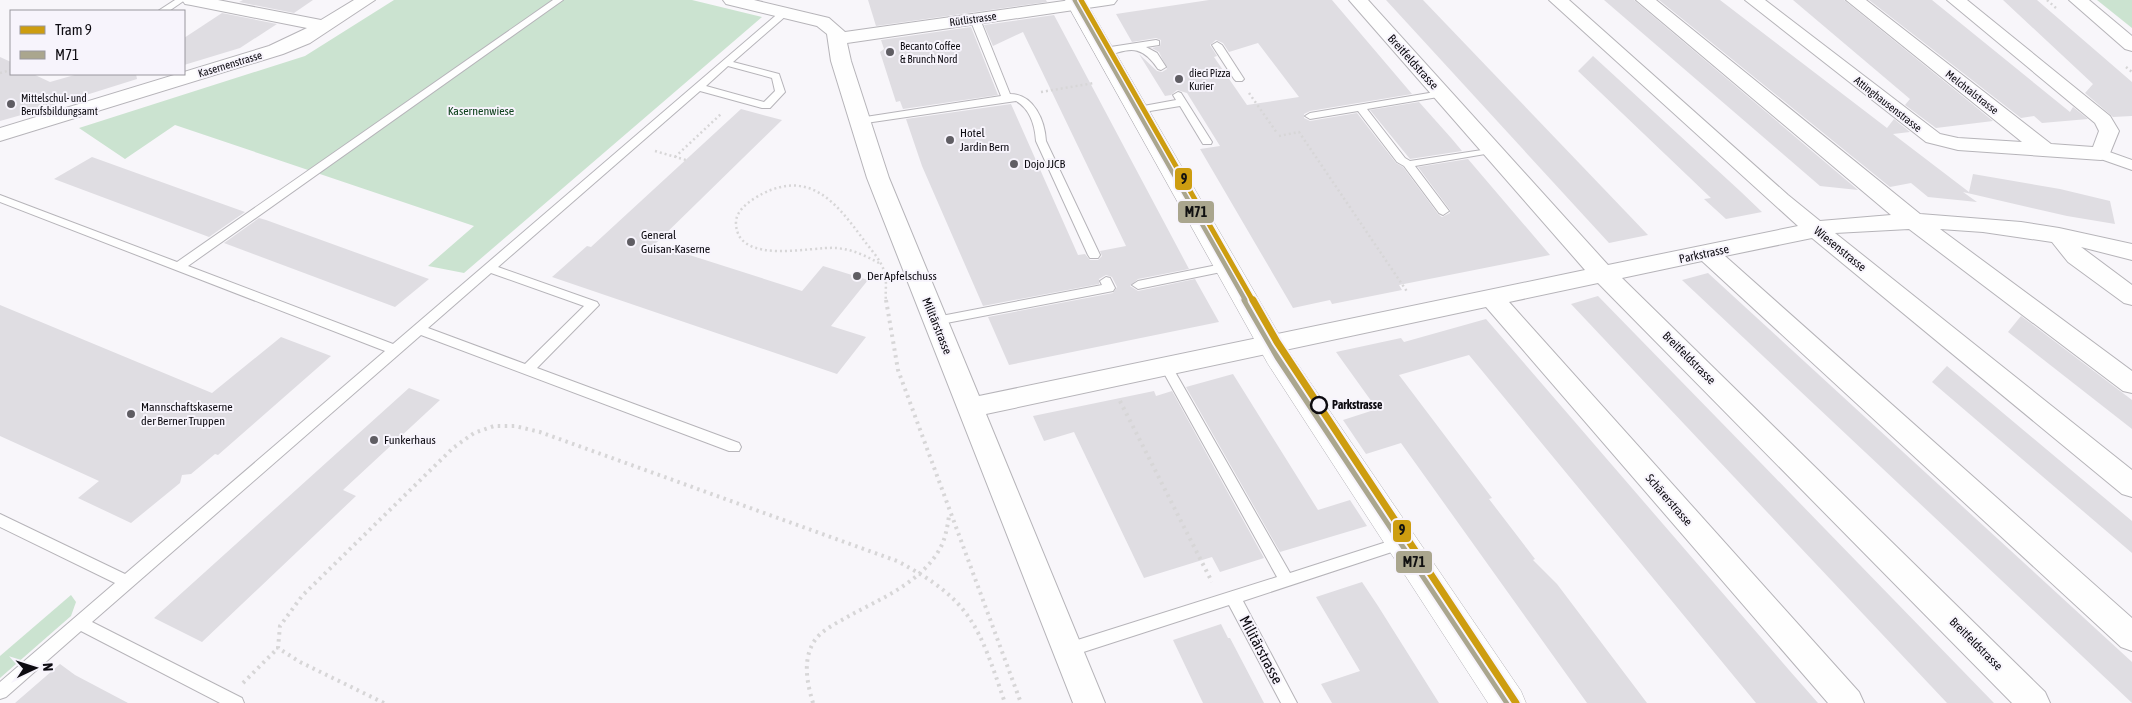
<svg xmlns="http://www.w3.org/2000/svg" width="2132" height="703" font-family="'Asap Condensed',sans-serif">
<rect width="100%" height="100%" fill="#f8f6fa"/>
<!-- green -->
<g fill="#cbe3d0">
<polygon points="394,0 692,0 762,17 464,273 428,266 474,226 175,125 125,159 79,128 305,56"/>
<polygon points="2097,0 2132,0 2132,28"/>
<polygon points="71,595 76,602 71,616 0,678 0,656"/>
</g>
<!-- building -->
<g fill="#dfdde2" fill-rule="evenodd">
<polygon points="243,0 313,0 294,13 239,2"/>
<polygon points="868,0 1046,0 1047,2 876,26"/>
<path d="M1209 0H1332L1412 94 1310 111 1304 114V118L1310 121 1357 113 1396 163 1403 167 1438 214 1442 217 1450 213V210L1418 167 1468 159 1550 255 1399 285 1402 290 1332 304 1330 300 1293 308 1200 149 1220 146 1187 93 1177 90 1171 95 1165 96 1139 54 1157 71 1162 72 1167 69 1159 52 1152 48 1160 46 1161 40 1156 38 1132 42 1116 14ZM1216 40 1223 43 1229 52 1258 43 1299 97 1247 105 1214 57 1217 56 1210 45Z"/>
<polygon points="1386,0 1423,0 1648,235 1609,243"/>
<polygon points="1604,0 1634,0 1858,190 1820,186"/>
<polygon points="1659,0 1720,0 1887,128 1894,119 1910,132 1893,134 1969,192 1973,174 2060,189 2110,201 2115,224 2067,216 1963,192 1977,202 1928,197 1911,183 1890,187"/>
<polygon points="1793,0 1844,0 1993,121 1936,128 1905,105 1910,99"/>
<polygon points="1869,0 1932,0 2070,112 2073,107 2088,119 2042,123 2034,116 2021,118"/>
<polygon points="2003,0 2037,0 2132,82 2132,116 2113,117 2085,93 2093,84"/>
<polygon points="222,13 277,24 240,48 184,65 184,38"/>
<polygon points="1054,15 1189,269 1138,279 1130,286 1138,291 1195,279 1219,322 1009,365 988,317 1113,293 1117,287 1112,277 1106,275 1099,279 1099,284 983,306 922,166 906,119 1011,104 1078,255 1085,254 1090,260 1098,260 1102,256 1100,251 1126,246 1023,32 993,46 984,25"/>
<polygon points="971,27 998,95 903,109 900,101 896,102 880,52 884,49 881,40"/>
<polygon points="1593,56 1740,191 1762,212 1726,219 1704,199 1711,198 1578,71"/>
<polygon points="0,57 11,62 11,74 33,74 50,82 78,74 136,74 137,79 51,106 44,102 38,106 39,110 0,121"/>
<polygon points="1419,102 1452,139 1462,151 1410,159 1370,110"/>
<polygon points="741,109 782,120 655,244 802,291 823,266 868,280 831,326 866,337 837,374 552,277 587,246 591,247"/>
<polygon points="92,157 203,197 245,212 209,237 54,179"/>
<polygon points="259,218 266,220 429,279 395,307 224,243"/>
<polygon points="1708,273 2132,662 2132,703 1682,280"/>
<polygon points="1598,296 1758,460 1994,703 1947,703 1571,304"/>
<polygon points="0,305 212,393 281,337 331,356 218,455 215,454 191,474 182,475 180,483 131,523 78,498 99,481 0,436"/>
<polygon points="2021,316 2132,400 2132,429 2008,332"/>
<polygon points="1486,319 1789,670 1818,703 1756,703 1469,355 1399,375 1492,498 1489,499 1535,559 1533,560 1557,584 1647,703 1587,703 1401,443 1366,454 1343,420 1377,409 1336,352 1401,338 1404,342"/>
<polygon points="1947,366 2132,521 2132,553 1932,382"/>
<polygon points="1233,374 1318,510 1350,500 1367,526 1280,552 1186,387"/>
<polygon points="409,388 440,400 343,490 356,496 202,642 154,618"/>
<polygon points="1154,391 1156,396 1172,391 1264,558 1220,572 1212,557 1144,578 1074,432 1044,441 1033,416"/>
<polygon points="1362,582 1378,606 1439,703 1332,703 1321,684 1360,671 1316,597"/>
<polygon points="1221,624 1228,638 1230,638 1264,703 1203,703 1173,640"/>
<polygon points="60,664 75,675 128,703 15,703"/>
</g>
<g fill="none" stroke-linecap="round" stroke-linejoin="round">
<!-- service casing -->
<g stroke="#b6b4b9" stroke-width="2">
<g id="service">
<polygon points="175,0 185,0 169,11 158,11"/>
<path d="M553 0H563L188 266 393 344 781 11H787V15L733 62 779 74 785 92 770 108H762L700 91 498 267 597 302 599 305 537 368 739 443 741 447 739 451H729L421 335 92 622 242 698 244 703H220L81 631 6 697 0 699V682L115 583 0 527V514L125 574 385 351 0 202V195L177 262ZM728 66 772 78 775 91 764 102 706 86ZM491 273 584 306 525 364 428 328Z"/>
<path d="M975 16 980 19 1010 94C1034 94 1045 121 1046 141L1100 255 1098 258H1090L1088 255 1036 141C1035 125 1030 109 1016 101L859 124 854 121 859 118 1001 96 970 19Z"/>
<path d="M1156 40 1159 41V45L1146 47 1157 53 1166 67 1161 70 1158 69C1133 31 1115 64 1099 51L1104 48Z"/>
<polygon points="1217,42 1222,45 1244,79 1242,81 1236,81 1234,79 1212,45"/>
<polygon points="1441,91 1446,94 1444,96 1367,109 1405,158 1410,161 1495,148 1496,150 1491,153 1415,166 1449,211 1443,215 1439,213 1404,166 1397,162 1358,111 1310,119 1305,116 1310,113"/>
<polygon points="1178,92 1181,93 1212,142 1211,144 1203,144 1180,106 1138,113 1133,110 1138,107 1176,100 1173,95"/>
<polygon points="45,104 50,107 54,120 53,122 49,123 44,120 40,107"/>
<polygon points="1227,263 1233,267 1231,270 1138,289 1132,285 1138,281"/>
<polygon points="1106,277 1110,278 1115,288 1113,291 936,325 930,321 936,317 1102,285 1100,281"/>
<polygon points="1166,361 1170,363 1290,573 1402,537 1407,539 1409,543 1407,547 1243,601 1297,703 1281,703 1229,605 1068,657 1063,655 1060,650 1063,645 1068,643 1277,577 1160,366"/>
</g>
</g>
<!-- pedestrian casing -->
<g stroke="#b6b4b9" stroke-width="2">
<polygon id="pedestrian" points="2101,149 2132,160 2132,170 2095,157 2093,154 2095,151"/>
</g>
<!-- minor casing -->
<g stroke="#b6b4b9" stroke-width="2">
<g id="minor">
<polygon points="182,0 218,0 321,20 354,0 375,0 310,43 283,54 0,141 0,128 269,46 307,28 191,5 185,4"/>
<polygon points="723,0 754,0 829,18 845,32 1071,0 1117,0 1114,4 1108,5 847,43 851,61 889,178 979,396 1585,270 1349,0 1368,0 1608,265 1798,226 1549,0 1569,0 1788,195 1820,221 1891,215 1636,0 1656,0 1920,214 2021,222 2059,228 2132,244 2132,260 2081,247 2132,285 2132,305 2124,303 2068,262 2052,242 1983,232 1940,229 2132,371 2132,393 2123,391 1909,229 1835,233 2132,470 2132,497 2122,494 1812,238 1725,256 2132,618 2132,651 2121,647 1702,261 1622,278 2045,692 2050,703 2012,703 1598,283 1509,302 1859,692 1864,703 1828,703 1486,307 986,414 1105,703 1073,703 867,178 831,61 827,34 817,26 726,4"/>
<polygon points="1745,0 1765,0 1940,134 1958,138 2022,142 1846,0 1866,0 2051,144 2093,147 2099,131 2095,123 1947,0 1967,0 2110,116 2119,131 2108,158 2101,160 1958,150 1926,142"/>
<polygon points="2069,0 2089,0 2132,36 2132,51 2125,49"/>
</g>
</g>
<!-- tertiary casing -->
<g stroke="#b6b4b9" stroke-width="1">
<polygon id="tertiary" points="1065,0 1085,0 1288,350 1521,691 1526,703 1488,703 1268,364"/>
</g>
<!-- path-far1 -->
<g stroke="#d7d6d7" stroke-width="2.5" stroke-dasharray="2 3" stroke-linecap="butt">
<polyline points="2047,0 2056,8"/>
<polyline points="2126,67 2132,72"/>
<polyline points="0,73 11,70"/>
<polyline points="1041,92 1094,83"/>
<polyline points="1249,93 1277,133"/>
<polyline points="1279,136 1299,132 1408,293"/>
<polyline points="655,151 686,160"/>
<polyline points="675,157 722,113"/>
<path d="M879 263C866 256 852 249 836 248 812 246 738 266 736 224 735 210 751 200 762 194 811 169 837 204 863 239 871 250 882 261 885 274 887 283 885 292 886 301"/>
</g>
<!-- path -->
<g stroke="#d7d6d7" stroke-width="4" stroke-dasharray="2.5 4.5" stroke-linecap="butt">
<polyline points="886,300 898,370 1021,703"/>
<polyline points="1120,401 1212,582"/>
<polyline points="243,683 278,648"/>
<path d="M384 703 300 662 278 648 280 626 302 596 453 448 474 433 494 426H515L540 432 897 561C972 600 979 627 1005 703"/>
<path d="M813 703C807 683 802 659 815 640 823 629 837 623 849 616 880 599 918 584 938 552 945 541 947 529 949 516"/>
</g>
<!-- service -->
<use href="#service" fill="#fefefe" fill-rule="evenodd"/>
<!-- pedestrian -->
<use href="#pedestrian" fill="#fefefe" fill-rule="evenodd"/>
<!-- minor -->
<use href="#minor" fill="#fefefe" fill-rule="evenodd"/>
<!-- tertiary -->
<use href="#tertiary" fill="#fefefe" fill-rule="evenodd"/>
<!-- bus-1-far1 casing -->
<g stroke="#f7f4fc" stroke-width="8">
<polyline id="bus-1-far1" points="1075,0 1246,301"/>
</g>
<!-- bus-1 casing -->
<g stroke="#f7f4fc" stroke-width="11">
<polyline id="bus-1" points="1245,300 1278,357 1508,703"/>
</g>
<!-- bus-1-far1 -->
<use href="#bus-1-far1" stroke="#aaa68e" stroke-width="5"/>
<!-- bus-1 -->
<use href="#bus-1" stroke="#aaa68e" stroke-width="7"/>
<!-- tram-1-far1 casing -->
<g stroke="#f7f4fc" stroke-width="8">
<polyline id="tram-1-far1" points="1081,0 1253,301"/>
</g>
<!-- tram-1 casing -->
<g stroke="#f7f4fc" stroke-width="11">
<polyline id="tram-1" points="1253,300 1277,342 1516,703"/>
</g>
<!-- tram-1-far1 -->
<use href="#tram-1-far1" stroke="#cd9d10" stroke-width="5"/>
<!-- tram-1 -->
<use href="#tram-1" stroke="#cd9d10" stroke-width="7"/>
</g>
<!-- markers -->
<g fill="#5f5d63" stroke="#f7f4fc" stroke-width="2">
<circle cx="890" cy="52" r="5"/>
<circle cx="1179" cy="79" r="5"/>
<circle cx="11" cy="104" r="5"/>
<circle cx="950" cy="140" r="5"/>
<circle cx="1014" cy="164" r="5"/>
<circle cx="631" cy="242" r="5"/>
<circle cx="857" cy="276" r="5"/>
<circle cx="131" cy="414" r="5"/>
<circle cx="374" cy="440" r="5"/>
</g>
<circle fill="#f7f4fc" stroke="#0d0b11" stroke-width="2.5" cx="1319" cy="405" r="8"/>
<g text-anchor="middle" stroke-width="4" stroke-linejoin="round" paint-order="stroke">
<!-- far-street labels -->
<g font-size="11" fill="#0d0b11" stroke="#f7f4fc">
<text transform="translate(973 19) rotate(-8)" y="4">Rütlistrasse</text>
<text transform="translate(230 64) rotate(-17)" y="4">Kasernenstrasse</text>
<text transform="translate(1972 92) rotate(38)" y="4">Melchtalstrasse</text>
<text transform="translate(1888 104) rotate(38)" y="4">Attinghausenstrasse</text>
</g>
<!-- far-poi labels -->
<g font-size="11" fill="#0d0b11" stroke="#f7f4fc" text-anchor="start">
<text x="900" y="50">Becanto Coffee<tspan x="900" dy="13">&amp; Brunch Nord</tspan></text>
<text x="1189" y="77">dieci Pizza<tspan x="1189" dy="13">Kurier</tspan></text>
<text x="21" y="102">Mittelschul- und<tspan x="21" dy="13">Berufsbildungsamt</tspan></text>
</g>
<!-- street labels -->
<g font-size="12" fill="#0d0b11" stroke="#f7f4fc">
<text transform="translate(1413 62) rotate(48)" y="4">Breitfeldstrasse</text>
<text transform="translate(1840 249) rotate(39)" y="4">Wiesenstrasse</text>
<text transform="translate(1704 254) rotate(-12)" y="4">Parkstrasse</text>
<text transform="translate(937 326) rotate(68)" y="4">Militärstrasse</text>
<text transform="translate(1689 358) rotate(45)" y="4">Breitfeldstrasse</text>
<text transform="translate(1669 500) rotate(49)" y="4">Schärerstrasse</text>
<text transform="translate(1976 644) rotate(45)" y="4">Breitfeldstrasse</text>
</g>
<!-- park labels -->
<g font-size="12" fill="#0d411b" stroke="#f7f4fc">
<text x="481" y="115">Kasernenwiese</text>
</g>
<!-- poi labels -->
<g font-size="12" fill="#0d0b11" stroke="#f7f4fc" text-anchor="start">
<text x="960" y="137">Hotel<tspan x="960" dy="14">Jardin Bern</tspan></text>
<text x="1024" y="168">Dojo JJCB</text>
<text x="641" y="239">General<tspan x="641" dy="14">Guisan-Kaserne</tspan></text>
<text x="867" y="280">Der Apfelschuss</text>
<text x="141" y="411">Mannschaftskaserne<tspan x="141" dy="14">der Berner Truppen</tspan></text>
<text x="384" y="444">Funkerhaus</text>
</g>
<!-- stop labels -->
<g font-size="12" font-weight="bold" fill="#0d0b11" stroke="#f7f4fc" text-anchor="start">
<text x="1332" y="409">Parkstrasse</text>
</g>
<!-- near-street labels -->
<g font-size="15" fill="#0d0b11" stroke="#f7f4fc">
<text transform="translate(1261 650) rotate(62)" y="5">Militärstrasse</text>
</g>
</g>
<g stroke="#f7f4fc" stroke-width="2">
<rect x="1174" y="167" width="19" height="24" rx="5" fill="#cd9d10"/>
<rect x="1177" y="200" width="38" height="24" rx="5" fill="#aaa68e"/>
<rect x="1392" y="519" width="20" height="24" rx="5" fill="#cd9d10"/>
<rect x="1395" y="550" width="38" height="24" rx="5" fill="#aaa68e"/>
</g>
<g font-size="14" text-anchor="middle" font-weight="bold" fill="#111">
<text x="1184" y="184">9</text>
<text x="1196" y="217">M71</text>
<text x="1402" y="535">9</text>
<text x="1414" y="567">M71</text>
</g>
<!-- legend -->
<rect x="10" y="10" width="175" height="65" fill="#f7f4fc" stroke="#99979e"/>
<rect x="20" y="26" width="25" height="8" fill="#cd9d10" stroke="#99979e"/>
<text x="55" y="35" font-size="15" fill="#0d0b11">Tram 9</text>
<rect x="20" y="51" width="25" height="8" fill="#aaa68e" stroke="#99979e"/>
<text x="55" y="60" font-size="15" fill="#0d0b11">M71</text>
<!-- north arrow -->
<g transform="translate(35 668) rotate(86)" stroke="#f7f4fc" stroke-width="4" paint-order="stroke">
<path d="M0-4L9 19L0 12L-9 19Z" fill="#0d0b11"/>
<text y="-8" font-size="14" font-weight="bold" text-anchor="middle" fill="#0d0b11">N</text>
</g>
</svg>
